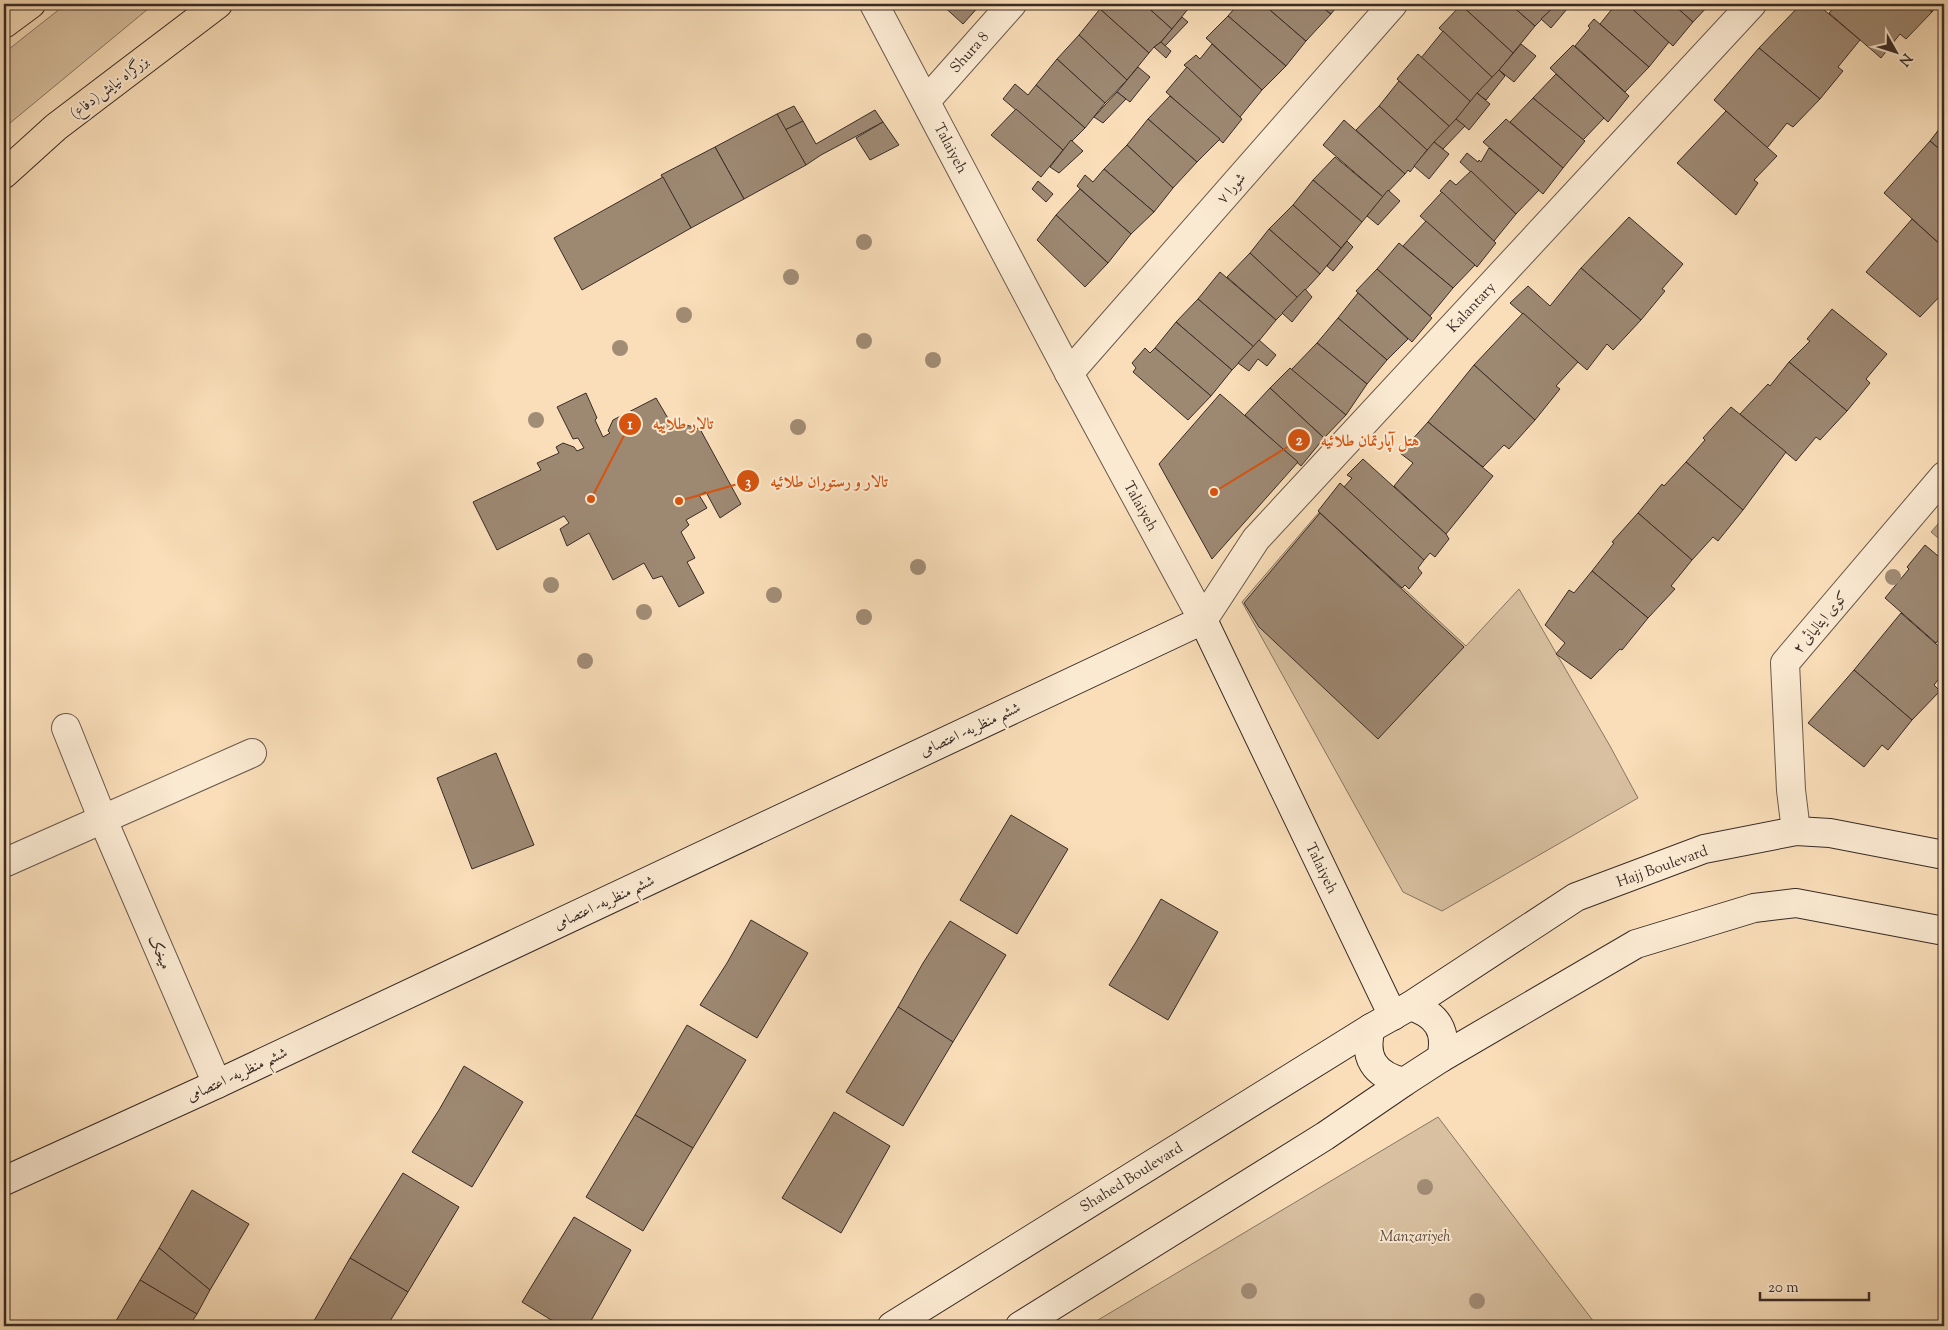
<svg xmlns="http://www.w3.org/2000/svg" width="1948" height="1330" font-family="'Sorts Mill Goudy',Amiri,serif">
<rect width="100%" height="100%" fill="#f9deb9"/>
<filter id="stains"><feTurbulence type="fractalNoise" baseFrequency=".004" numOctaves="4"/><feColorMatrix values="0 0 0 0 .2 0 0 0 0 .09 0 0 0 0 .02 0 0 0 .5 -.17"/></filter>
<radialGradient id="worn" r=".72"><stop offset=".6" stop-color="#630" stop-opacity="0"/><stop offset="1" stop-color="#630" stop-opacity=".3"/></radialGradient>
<!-- green -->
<g fill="#d8c0a0" stroke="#887663">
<polygon points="66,4 154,4 4,128 4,53"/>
<polygon points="1320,511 1466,646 1519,589 1610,746 1638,798 1442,911 1403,892 1242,602"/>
<polygon points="1438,1117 1597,1326 1088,1326"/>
</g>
<!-- water -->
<polygon fill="#b8a187" stroke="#857260" points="1944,517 1944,543 1931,532"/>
<!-- building -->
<g fill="#9d8872" stroke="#392b26">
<polygon points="941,4 981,4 963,24"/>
<polygon points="1105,4 1144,4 1172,29 1161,42 1154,47 1149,53 1100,9"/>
<polygon points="1144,4 1192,4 1172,29"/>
<polygon points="1238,4 1263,4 1306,41 1286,66 1228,16"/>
<polygon points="1263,4 1318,4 1331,14 1306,41"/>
<polygon points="1318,4 1339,4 1331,14"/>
<polygon points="1460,4 1510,4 1535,26 1513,53"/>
<polygon points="1510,4 1557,4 1535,26"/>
<polygon points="1557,4 1560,4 1567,9 1551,28 1541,19"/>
<polygon points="1616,4 1627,4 1669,42 1649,67 1600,24"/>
<polygon points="1627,4 1673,4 1693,22 1673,46"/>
<polygon points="1673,4 1710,4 1693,22"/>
<polygon points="1801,4 1817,4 1860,40 1838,67 1843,71 1820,99 1759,48"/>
<polygon points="1837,4 1923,4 1932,12 1906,39 1900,34 1881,58 1829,13"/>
<polygon points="1923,4 1938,4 1932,12"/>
<polygon points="1461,5 1513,53 1493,78 1439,28"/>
<polygon points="1100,9 1149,53 1127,80 1079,35"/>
<polygon points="1228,16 1286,66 1262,90 1206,38"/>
<polygon points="1182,17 1188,22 1165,46 1161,42"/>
<polygon points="1594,19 1649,67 1625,92 1575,46 1590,28 1588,26"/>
<polygon points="1443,31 1493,78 1471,102 1421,58"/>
<polygon points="1079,35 1127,80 1105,103 1057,59"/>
<polygon points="1161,42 1171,51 1166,58 1154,47"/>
<polygon points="1212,44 1262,90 1240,117 1184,65 1196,55 1200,59"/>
<polygon points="1521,44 1536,56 1514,82 1499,70"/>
<polygon points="1573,45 1629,96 1608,122 1550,68"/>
<polygon points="1759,48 1820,99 1793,127 1787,123 1767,148 1714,100"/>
<polygon points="1418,54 1471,102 1450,127 1397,79"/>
<polygon points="1057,59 1105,103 1085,128 1036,85"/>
<polygon points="1138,67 1150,77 1130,102 1117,92"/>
<polygon points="1187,67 1242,119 1223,143 1166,92"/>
<polygon points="1499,70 1505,76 1486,100 1477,93"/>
<polygon points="1556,74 1604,118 1583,140 1533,98"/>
<polygon points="1399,81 1450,127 1427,150 1379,106"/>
<polygon points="1015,84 1028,95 1036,85 1085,128 1063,150 1003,99"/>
<polygon points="1117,92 1126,99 1103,123 1094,117"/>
<polygon points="1477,93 1490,104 1469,130 1456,119"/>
<polygon points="1170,96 1220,139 1197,162 1148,119"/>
<polygon points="1533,98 1585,141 1563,168 1510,122"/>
<polygon points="794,106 803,121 785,130 777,114"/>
<polygon points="1379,106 1427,150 1410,172 1408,170 1405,174 1356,130"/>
<polygon points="1016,109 1063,150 1041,177 991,135"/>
<polygon points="875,110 883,122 821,155 806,165 785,130 803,121 816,144"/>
<polygon points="1726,111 1777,156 1754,180 1758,183 1736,215 1677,163"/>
<polygon points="777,114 806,165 744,199 715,147"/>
<polygon points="1148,119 1197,162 1173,188 1127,145"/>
<polygon points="1456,119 1465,126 1443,149 1434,142"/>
<polygon points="1506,119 1563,168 1543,194 1483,142"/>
<polygon points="1344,120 1405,174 1383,197 1323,145"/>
<polygon points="883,122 899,145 870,160 856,138"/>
<polygon points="1940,128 1944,131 1944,153 1930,141"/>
<polygon points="1071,140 1083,151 1059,173 1050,167"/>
<polygon points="1930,141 1944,153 1944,248 1884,193"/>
<polygon points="1434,142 1449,154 1429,179 1414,166"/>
<polygon points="1127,145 1173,188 1154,212 1104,169"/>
<polygon points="715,147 744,199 691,228 661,175"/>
<polygon points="1489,148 1539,190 1516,214 1460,162 1467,153 1478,162 1479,160 1481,162"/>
<polygon points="1335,157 1383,197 1362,222 1313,180"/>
<polygon points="1104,169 1154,212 1131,234 1077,186 1085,175 1093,182"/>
<polygon points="1471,171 1516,214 1494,241 1440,191 1450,180 1456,185"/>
<polygon points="663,177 691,228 582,290 554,238"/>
<polygon points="1313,180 1362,222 1341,248 1293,205"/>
<polygon points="1038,181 1053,194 1046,202 1032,189"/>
<polygon points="1080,189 1131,234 1108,263 1056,215"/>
<polygon points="1388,190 1400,201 1378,225 1367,216"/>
<polygon points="1442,192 1496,243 1477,267 1420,216"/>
<polygon points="1293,205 1341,248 1320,274 1269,229"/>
<polygon points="1056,215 1108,263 1085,287 1037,240"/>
<polygon points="1629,217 1683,264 1662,289 1665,291 1641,320 1581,268"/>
<polygon points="1912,219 1944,248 1944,295 1943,297 1941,295 1920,317 1866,272"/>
<polygon points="1426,221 1475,265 1453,288 1403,246"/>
<polygon points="1269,229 1320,274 1298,298 1250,253"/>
<polygon points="1347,241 1353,247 1333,271 1327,266"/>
<polygon points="1399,243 1453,288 1430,316 1377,269"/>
<polygon points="1250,253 1298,298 1276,320 1227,277"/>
<polygon points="1581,268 1641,320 1613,350 1607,344 1587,370 1510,303 1528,286 1550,306"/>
<polygon points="1377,269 1432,318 1412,342 1356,291"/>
<polygon points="1220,272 1276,320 1254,347 1198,299"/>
<polygon points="1305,289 1312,297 1292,322 1282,313"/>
<polygon points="1358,293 1408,339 1387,360 1338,318"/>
<polygon points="1198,299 1254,347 1232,370 1176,322"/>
<polygon points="1832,309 1887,354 1866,379 1870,383 1847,411 1789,362 1810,341 1807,339"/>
<polygon points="1523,313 1578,362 1556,386 1560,389 1535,420 1474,365"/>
<polygon points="1338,318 1387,360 1367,384 1317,343"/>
<polygon points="1176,322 1232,370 1211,396 1155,348"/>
<polygon points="1259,340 1276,355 1267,366 1258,359 1249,371 1238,363"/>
<polygon points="1317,343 1367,384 1346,415 1291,370"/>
<polygon points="1145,348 1150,353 1155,348 1211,396 1188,420 1133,372 1136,368 1132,363"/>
<polygon points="1789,362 1847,411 1820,440 1816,437 1796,461 1740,414 1768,384 1770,386"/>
<polygon points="1474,365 1535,420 1509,449 1504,445 1483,467 1428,422"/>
<polygon points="1290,368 1346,415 1324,438 1270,388"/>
<polygon points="1270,388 1324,438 1301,466 1245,415"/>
<polygon points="586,393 597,418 595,420 603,437 610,433 608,431 613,420 656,398 669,420 700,429 741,504 720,518 706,492 699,495 707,508 686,520 689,525 681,532 695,558 687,562 704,593 679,607 662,576 653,579 644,563 613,580 589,533 567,546 560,529 569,523 564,516 497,550 473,502 541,470 537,463 559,453 556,447 563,443 574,447 577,451 584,448 578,438 573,439 557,407"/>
<polygon points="1220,394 1298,462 1212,559 1159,464"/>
<polygon points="1731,407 1786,452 1743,510 1686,462 1705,440 1703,438"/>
<polygon points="1428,422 1493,476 1446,534 1394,486 1413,463 1400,453"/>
<polygon points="1363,459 1446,534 1449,539 1435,557 1430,553 1424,560 1344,487 1352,478 1347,475"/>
<polygon points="1686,462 1743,510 1718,541 1713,537 1692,560 1638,513 1662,484 1664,486"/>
<polygon points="1340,483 1424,560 1418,568 1422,573 1409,589 1405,585 1402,588 1318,511"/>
<polygon points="1320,513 1464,647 1378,739 1259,627 1244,603"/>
<polygon points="1638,513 1692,560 1671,586 1675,589 1648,618 1592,571 1614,543 1612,542"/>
<polygon points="1925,545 1944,561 1944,633 1936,643 1885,598 1909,569 1907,567"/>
<polygon points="1592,571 1648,618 1622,650 1620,649 1591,679 1556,654 1565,643 1545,625 1569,590 1574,593"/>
<polygon points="1901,613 1944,651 1944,672 1934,685 1940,691 1912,720 1854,670"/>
<polygon points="1854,670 1912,720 1888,750 1882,745 1864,767 1808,723"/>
<polygon points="496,753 534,845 472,869 437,778"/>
<polygon points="1011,815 1068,849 1017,934 960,900"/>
<polygon points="1161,899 1218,932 1168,1020 1109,985 1136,942"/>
<polygon points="751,920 808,953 757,1038 700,1005 727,963"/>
<polygon points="950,921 1006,955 953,1042 898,1007 923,963"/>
<polygon points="898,1007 953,1042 903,1126 846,1092"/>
<polygon points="687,1025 746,1060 693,1148 635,1115"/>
<polygon points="464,1066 523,1102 472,1187 412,1152 439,1110"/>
<polygon points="834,1112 890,1146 841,1233 782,1198"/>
<polygon points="635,1115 693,1148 643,1231 586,1197"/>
<polygon points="403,1173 459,1207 408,1292 350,1258"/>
<polygon points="192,1190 249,1224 210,1290 159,1248"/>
<polygon points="574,1217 631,1250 588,1326 561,1326 522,1302"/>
<polygon points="159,1248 210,1290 197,1314 140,1280"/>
<polygon points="350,1258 408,1292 387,1326 311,1326"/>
<polygon points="140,1280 197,1314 189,1326 113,1326"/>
</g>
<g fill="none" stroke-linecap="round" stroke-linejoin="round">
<!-- minor casing -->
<g stroke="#69584b" stroke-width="30">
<g id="minor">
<polyline points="874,4 1069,373 1203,620 1256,539 1752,4"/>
<polyline points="926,101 1012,4"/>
<polyline points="1069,373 1393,4"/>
<polyline points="66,728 103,820 217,1084"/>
<polyline points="1796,831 1791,790 1785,663 1944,476"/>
<polyline points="4,863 252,753"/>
</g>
</g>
<!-- secondary casing -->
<g stroke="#392b26" stroke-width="30">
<g id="secondary">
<polyline points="1410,1006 1576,897 1704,849 1796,831 1830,833 1944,855"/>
<path d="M1410 1006C1437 1014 1448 1031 1441 1058L1404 1082C1374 1075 1363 1057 1371 1028Z"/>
<polyline points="1441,1058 1636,944 1754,908 1796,903 1944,931"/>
<polyline points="4,1181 217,1084 1203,620 1393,1016"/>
<polyline points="892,1326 1371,1028"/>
<polyline points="1020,1326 1325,1136 1404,1082"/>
</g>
</g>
<!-- trunk casing -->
<g stroke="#392b26" stroke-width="30">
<g id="trunk">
<polyline points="4,24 31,4"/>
<polyline points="4,174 56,127 218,4"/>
</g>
</g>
<!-- minor -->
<use href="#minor" stroke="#fbead2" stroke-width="28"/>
<!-- secondary -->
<use href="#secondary" stroke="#fbead2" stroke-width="28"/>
<!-- trunk -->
<use href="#trunk" stroke="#f9deb9" stroke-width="28"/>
</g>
<!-- trees -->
<g fill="#a18c75">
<circle cx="864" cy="242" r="8"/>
<circle cx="791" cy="277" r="8"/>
<circle cx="684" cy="315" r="8"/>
<circle cx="864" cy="341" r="8"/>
<circle cx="620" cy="348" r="8"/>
<circle cx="933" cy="360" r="8"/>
<circle cx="536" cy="420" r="8"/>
<circle cx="798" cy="427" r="8"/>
<circle cx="918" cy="567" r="8"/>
<circle cx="1893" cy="577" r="8"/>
<circle cx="551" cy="585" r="8"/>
<circle cx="774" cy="595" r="8"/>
<circle cx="644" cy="612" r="8"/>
<circle cx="864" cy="617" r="8"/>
<circle cx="585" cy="661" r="8"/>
<circle cx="1425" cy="1187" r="8"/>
<circle cx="1249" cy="1291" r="8"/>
<circle cx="1477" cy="1301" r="8"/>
</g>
<g text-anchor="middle" stroke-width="4" stroke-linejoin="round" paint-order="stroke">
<!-- street labels -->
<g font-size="15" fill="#392b26" stroke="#fbead2">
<text transform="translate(969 52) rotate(-48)" y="5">Shura 8</text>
<text transform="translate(109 87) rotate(-37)" y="5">بزرگراه نیایش(دفاع)</text>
<text transform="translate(951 148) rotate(62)" y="5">Talaiyeh</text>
<text transform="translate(1231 188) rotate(-49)" y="5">شورا ۷</text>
<text transform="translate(1471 307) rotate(-47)" y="5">Kalantary</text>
<text transform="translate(1141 506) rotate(61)" y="5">Talaiyeh</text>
<text transform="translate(1820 622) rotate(-50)" y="5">کوی ایتالیائی ۲</text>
<text transform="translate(970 729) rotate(-25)" y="5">ششم منظریه- اعتصامی</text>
<text transform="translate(1662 866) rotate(-20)" y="5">Hajj Boulevard</text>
<text transform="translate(1322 868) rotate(64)" y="5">Talaiyeh</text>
<text transform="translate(604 902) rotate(-25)" y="5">ششم منظریه- اعتصامی</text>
<text transform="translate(160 952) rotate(66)" y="5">میخک</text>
<text transform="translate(237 1074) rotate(-25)" y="5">ششم منظریه- اعتصامی</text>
<text transform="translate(1131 1177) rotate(-32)" y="5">Shahed Boulevard</text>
</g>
<!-- park labels -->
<g font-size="15" font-style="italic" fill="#59493e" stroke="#fbead2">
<text x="1415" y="1241">Manzariyeh</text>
</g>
</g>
<!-- callouts -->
<path fill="none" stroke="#d6540f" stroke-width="2" d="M591 499L630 424M1214 492L1299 440M679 501L748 481"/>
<g fill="#d6540f" stroke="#fbead2" stroke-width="2">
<circle cx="591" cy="499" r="5"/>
<circle cx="1214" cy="492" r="5"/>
<circle cx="679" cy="501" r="5"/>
<circle cx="630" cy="424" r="12"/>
<circle cx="1299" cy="440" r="12"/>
<circle cx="748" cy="481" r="12"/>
</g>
<g font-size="15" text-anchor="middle" font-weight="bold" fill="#fff">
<text x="630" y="429">1</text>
<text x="1299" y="445">2</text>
<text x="748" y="487">3</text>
</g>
<g font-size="16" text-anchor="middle" font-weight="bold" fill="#d6540f" stroke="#fbead2" stroke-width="4" stroke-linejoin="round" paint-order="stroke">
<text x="683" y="429">تالار طلاییه</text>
<text x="1370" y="446">هتل آپارتمان طلائیه</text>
<text x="829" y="487">تالار و رستوران طلائیه</text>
</g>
<!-- margin -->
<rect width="1948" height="1330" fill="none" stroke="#f9deb9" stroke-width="20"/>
<rect x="5" y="5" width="1938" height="1320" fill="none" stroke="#392b26" stroke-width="2.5"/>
<rect x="10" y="10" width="1928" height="1310" fill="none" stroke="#392b26"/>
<!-- north arrow -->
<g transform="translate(1896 52) rotate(129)" stroke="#fbead2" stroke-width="4" paint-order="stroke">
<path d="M0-4L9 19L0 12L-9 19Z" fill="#392b26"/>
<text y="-8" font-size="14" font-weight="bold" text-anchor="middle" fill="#392b26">N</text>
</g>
<!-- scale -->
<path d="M1760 1292v8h109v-8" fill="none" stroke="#392b26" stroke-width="2.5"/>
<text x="1768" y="1292" font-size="15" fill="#392b26" stroke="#fbead2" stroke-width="4" paint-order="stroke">20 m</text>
<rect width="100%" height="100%" filter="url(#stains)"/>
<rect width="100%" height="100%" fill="url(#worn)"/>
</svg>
